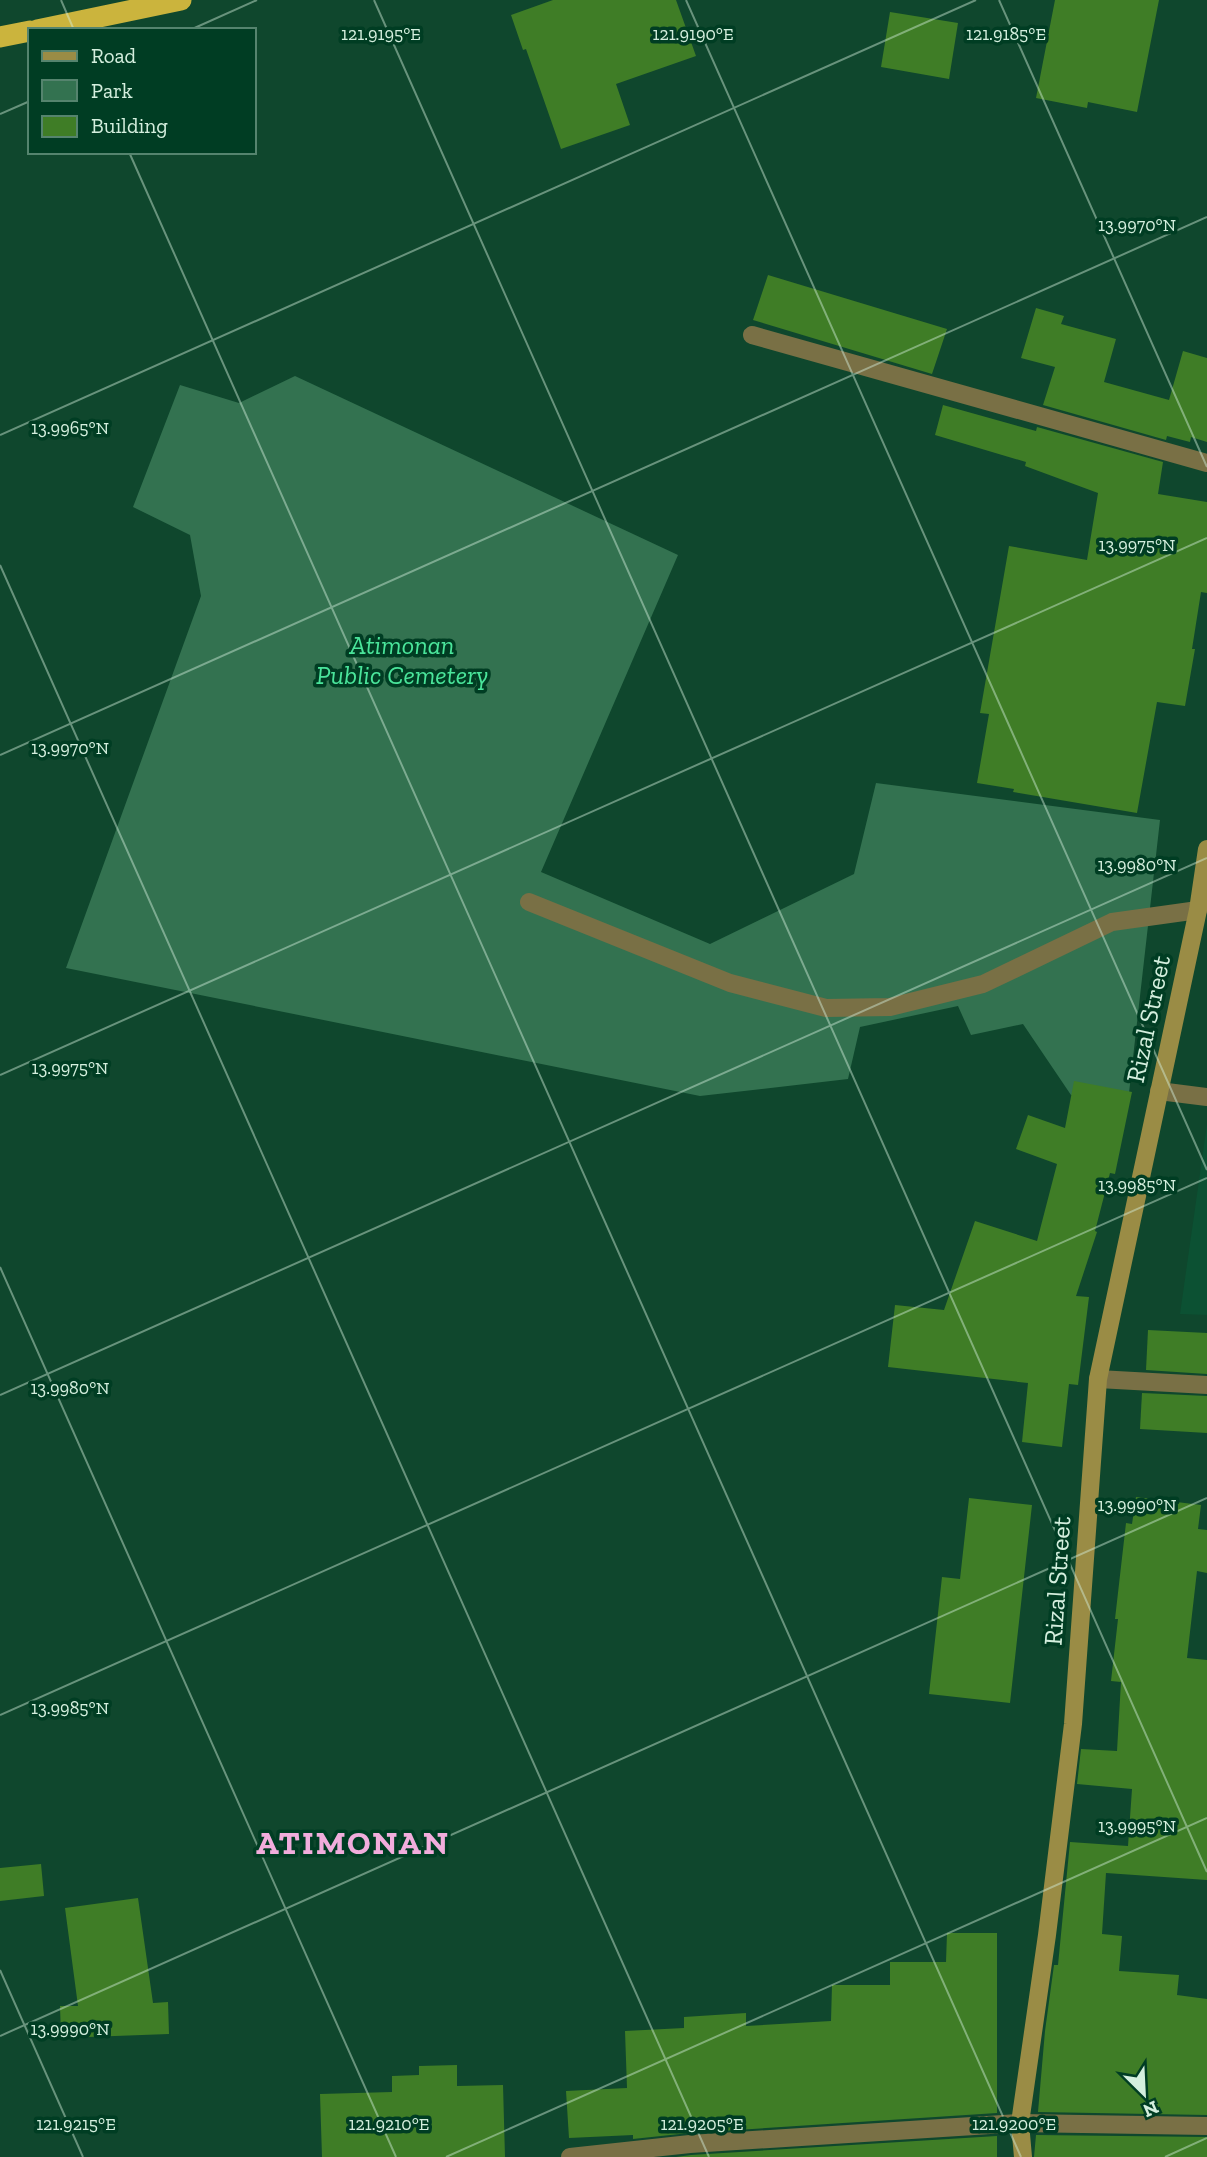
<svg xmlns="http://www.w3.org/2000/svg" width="1207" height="2157" font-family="'Zilla Slab',serif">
<rect width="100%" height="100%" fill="#0f472d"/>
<!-- built -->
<polygon fill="#0c5133" points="1207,1124 1207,1315 1180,1314"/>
<!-- green -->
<polygon fill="#337250" points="295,376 678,555 541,872 710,944 854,874 876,783 1160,820 1129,1093 1071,1095 1023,1024 971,1035 958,1006 860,1027 848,1079 700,1096 66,968 201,596 190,535 133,507 180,385 239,403"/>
<!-- building -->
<g fill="#3f7d26">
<polygon points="553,0 676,0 696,56 616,84 630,125 561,149 526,49 523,50 511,15"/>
<polygon points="1055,0 1159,0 1137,112 1088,102 1087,108 1036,98"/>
<polygon points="890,12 958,23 949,79 881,67"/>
<polygon points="768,275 947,329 932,374 753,320"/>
<polygon points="1036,308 1064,316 1061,324 1116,339 1104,382 1169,400 1183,351 1207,358 1207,442 1191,437 1190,442 1167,436 1166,440 1043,405 1055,367 1021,358"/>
<polygon points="943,405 1036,431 1037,427 1163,462 1158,494 1207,502 1207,593 1201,592 1192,649 1195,649 1185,706 1157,702 1137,813 1013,792 1014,789 977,783 989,714 980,713 1009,546 1087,560 1098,493 1025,466 1026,462 935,435"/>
<polygon points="1074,1081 1132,1092 1115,1174 1110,1173 1095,1231 1097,1232 1076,1296 1089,1297 1078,1385 1069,1384 1062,1447 1022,1442 1028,1383 888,1367 895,1305 944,1310 975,1221 1037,1241 1057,1164 1016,1149 1028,1115 1065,1128"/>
<polygon points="1148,1330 1207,1333 1207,1374 1146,1370"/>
<polygon points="1142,1393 1207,1396 1207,1433 1140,1429"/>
<polygon points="1136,1497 1201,1505 1198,1529 1207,1530 1207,1573 1197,1571 1187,1658 1207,1660 1207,1880 1106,1873 1102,1934 1122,1936 1119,1971 1179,1975 1177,1995 1207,1999 1207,2115 1038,2112 1045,2031 1054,1965 1058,1965 1070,1842 1128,1846 1132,1789 1077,1784 1081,1749 1117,1751 1121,1682 1111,1681 1118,1619 1115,1619 1126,1523 1132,1524"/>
<polygon points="969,1498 1032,1505 1010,1703 929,1694 942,1577 960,1579"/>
<polygon points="41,1864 44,1896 0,1901 0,1868"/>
<polygon points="138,1898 153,2003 168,2002 169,2034 61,2038 60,2006 78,2006 65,1908"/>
<polygon points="947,1933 997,1933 997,2113 689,2133 633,2139 633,2135 569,2138 566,2091 627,2088 625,2031 684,2028 684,2017 746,2013 746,2026 831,2021 832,1985 890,1985 890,1962 946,1962"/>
<polygon points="457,2065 457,2086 503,2085 505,2157 322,2157 320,2094 392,2092 392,2076 419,2075 419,2066"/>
<polygon points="1036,2135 1207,2137 1207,2157 1034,2157"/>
<polygon points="997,2136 997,2157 676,2157 691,2155"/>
</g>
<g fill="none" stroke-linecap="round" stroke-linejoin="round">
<!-- lane -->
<g stroke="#797045" stroke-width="18">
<polyline points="529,902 730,983 826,1008 890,1007 983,984 1112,922 1198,910"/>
<polyline points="1159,1091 1207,1097"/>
</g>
<!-- street -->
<g stroke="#797045" stroke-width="18">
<polyline points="752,335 1207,463"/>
<polyline points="1098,1379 1207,1385"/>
<polyline points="570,2157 690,2144 1020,2123 1207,2126"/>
</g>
<!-- secondary -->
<polyline stroke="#9a8c45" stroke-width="18" points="1023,2157 1020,2123 1047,1935 1073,1724 1098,1379 1198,910 1207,849"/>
<!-- highway -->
<g stroke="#cbb43d" stroke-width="21">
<polyline points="37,30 181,0"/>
<polyline points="0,37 30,31"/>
</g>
</g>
<!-- ticks -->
<path fill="none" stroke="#d4efde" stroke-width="2" stroke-opacity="0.45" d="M61 0 74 30M374 0 1207 1872M686 0 1207 1170M999 0 1207 467M190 30 257 0M0 114 30 101M129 152 1021 2157M0 435 976 0M0 565 709 2157M0 755 1207 217M0 1075 1207 538M0 1267 396 2157M0 1395 1207 858M0 1715 1207 1178M0 1970 83 2157M0 2036 1207 1498M446 2157 1207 1818M1165 2157 1207 2138"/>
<g text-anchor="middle" stroke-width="7" stroke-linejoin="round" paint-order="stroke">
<!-- park labels -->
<g font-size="26" font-style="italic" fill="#4ae59b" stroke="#003d23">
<text x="402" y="654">Atimonan<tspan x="402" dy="30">Public Cemetery</tspan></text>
</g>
<!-- street labels -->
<g font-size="26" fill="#d4efde" stroke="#003d23">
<text transform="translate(1148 1019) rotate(-78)" y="9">Rizal Street</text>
<text transform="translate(1057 1581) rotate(-86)" y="9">Rizal Street</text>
</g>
<!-- district labels -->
<g font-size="33" font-weight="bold" letter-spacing="2" fill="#f1addc" stroke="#003d23">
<text x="353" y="1854">ATIMONAN</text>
</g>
</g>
<g font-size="18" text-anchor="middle" fill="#d4efde" stroke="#003d23" stroke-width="7" stroke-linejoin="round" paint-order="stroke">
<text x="381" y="40">121.9195°E</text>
<text x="693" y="40">121.9190°E</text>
<text x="1006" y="40">121.9185°E</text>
<text x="1137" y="231">13.9970°N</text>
<text x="70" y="434">13.9965°N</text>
<text x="1137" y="551">13.9975°N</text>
<text x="70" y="754">13.9970°N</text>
<text x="1137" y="871">13.9980°N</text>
<text x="70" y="1074">13.9975°N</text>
<text x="1137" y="1191">13.9985°N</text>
<text x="70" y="1394">13.9980°N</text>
<text x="1137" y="1511">13.9990°N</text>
<text x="70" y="1714">13.9985°N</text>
<text x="1137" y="1832">13.9995°N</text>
<text x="70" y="2035">13.9990°N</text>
<text x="76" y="2130">121.9215°E</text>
<text x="389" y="2130">121.9210°E</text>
<text x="702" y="2130">121.9205°E</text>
<text x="1014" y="2130">121.9200°E</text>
</g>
<!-- legend -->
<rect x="28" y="28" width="228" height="126" fill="#003d23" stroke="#55846e" stroke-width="2"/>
<rect x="42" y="51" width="35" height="10" fill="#9a8c45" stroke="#55846e" stroke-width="2"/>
<text x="91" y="63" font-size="21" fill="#d4efde">Road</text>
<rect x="42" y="80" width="35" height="21" fill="#337250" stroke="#55846e" stroke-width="2"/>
<text x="91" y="98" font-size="21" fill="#d4efde">Park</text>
<rect x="42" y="116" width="35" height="21" fill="#3f7d26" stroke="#55846e" stroke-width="2"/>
<text x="91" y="133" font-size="21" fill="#d4efde">Building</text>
<!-- north arrow -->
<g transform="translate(1144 2094) rotate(156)" stroke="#003d23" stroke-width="5" paint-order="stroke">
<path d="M0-5L12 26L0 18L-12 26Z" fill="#d4efde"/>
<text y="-10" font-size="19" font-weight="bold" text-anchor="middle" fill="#d4efde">N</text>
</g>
</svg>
